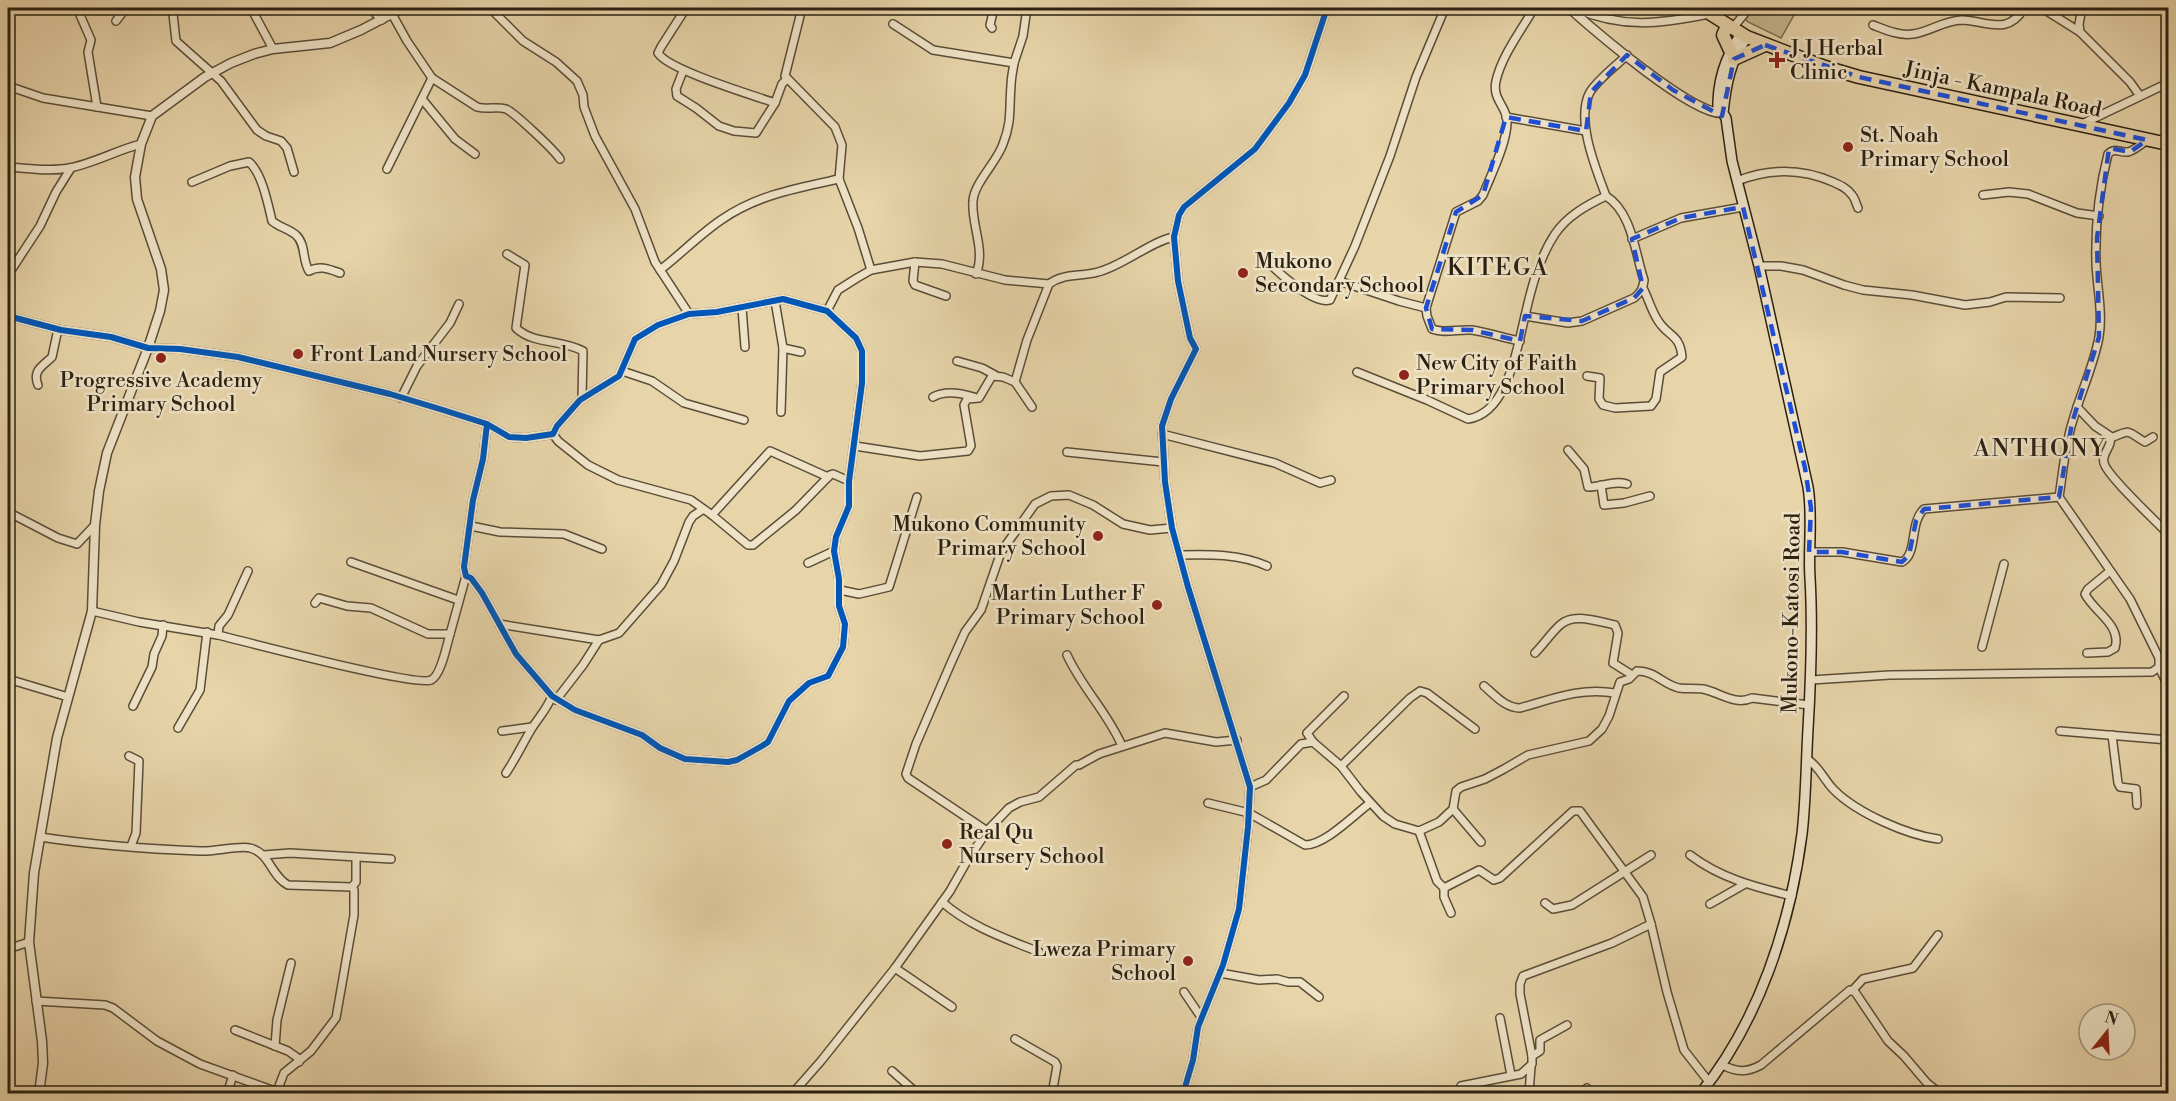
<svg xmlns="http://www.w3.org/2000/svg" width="2176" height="1101" font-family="'Libre Bodoni',serif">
<rect width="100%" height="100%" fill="#e7d4a9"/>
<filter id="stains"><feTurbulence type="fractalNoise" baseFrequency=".00333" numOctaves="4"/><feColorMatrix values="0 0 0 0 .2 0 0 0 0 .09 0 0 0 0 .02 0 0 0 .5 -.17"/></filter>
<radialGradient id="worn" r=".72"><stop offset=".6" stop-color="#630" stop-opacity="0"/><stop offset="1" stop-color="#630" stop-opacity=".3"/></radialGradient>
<!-- green -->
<polygon fill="#c7b58f" stroke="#796a50" stroke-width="1.5" points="1745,8 1798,8 1781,38 1748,22 1742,16 1742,10"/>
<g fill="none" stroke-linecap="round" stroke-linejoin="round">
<!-- minor casing -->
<g stroke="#5a4d38" stroke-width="10">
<g id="minor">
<polyline points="77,8 91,40 88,52 97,107"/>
<polyline points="168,8 173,14 176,41 221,81 257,130 266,136 281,141 287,148 294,172"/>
<polyline points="251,8 273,49"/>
<polyline points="370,8 382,20"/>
<polyline points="490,8 523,41 556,62 577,81 583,95 584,107 595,136 635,209 655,262 689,314"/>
<path d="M686 8 661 47 658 53C668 70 753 95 775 103L782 84 787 79"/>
<polyline points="802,8 785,76 835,127 842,145 839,179 858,228 871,270"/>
<path d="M1574 8C1622 29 1660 24 1709 14"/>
<polyline points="2042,8 2080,32"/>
<polyline points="2082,8 2079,24 2080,32 2130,82 2140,96"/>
<path d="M392 14 407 41 432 78 477 107C487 110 496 106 506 109 514 112 554 150 560 159"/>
<polyline points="116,21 126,8"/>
<path d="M893 24 933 50 1014 63C1013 70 1011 78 1011 86 1009 108 1012 122 1003 144 997 162 974 183 973 201 971 225 986 250 976 274"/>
<path d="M1873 25C1886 30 1899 36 1913 34 1929 32 1945 20 1962 20 1987 21 2008 36 2024 8"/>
<polyline points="992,28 990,25 994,8"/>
<polyline points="1732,29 1749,8"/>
<polyline points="1014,63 1023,36 1027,8"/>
<polyline points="683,71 676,89 677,96 696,108 719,126 734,131 756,133 775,103"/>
<polyline points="8,86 43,98 152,116"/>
<polyline points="422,99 455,139 475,154"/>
<polyline points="1506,117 1586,131"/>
<polyline points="2082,124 2168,83"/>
<path d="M8 167C27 168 49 172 69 168 92 164 117 150 141 144"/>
<polyline points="387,169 432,78"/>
<path d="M1737 181C1770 168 1801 168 1833 182 1840 185 1847 188 1852 195 1855 198 1856 204 1858 208"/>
<path d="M192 182 230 166 249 162C262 173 268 204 272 221 279 227 289 229 296 235 306 244 302 260 309 271 320 265 329 269 340 273"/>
<polyline points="1983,195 2009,192 2028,194 2077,213 2099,216"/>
<polyline points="1632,239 1681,218 1743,207"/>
<path d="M507 254 525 265 516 328C534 345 561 339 583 351L582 398"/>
<polyline points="915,262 913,281 915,285 946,296"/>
<path d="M1269 263C1280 274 1314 305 1330 300L1355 246 1390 156 1416 77 1445 8"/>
<polyline points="1759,266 1781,266 1803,270 1844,285 1863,290 1912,295 1965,305 1990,302 2006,297 2060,298"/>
<path d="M660 270C681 254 699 235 721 220 757 195 797 188 839 179"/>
<polyline points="8,275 40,226 56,192 71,168"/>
<polyline points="1339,281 1399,301 1426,308"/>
<polyline points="775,301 783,348 781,412"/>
<polyline points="742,308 745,347"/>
<path d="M827 311 838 290 857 278 871 270 915 262 942 264 1005 280 1049 284C1063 273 1081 277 1098 272 1123 266 1151 241 1174 237"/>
<polyline points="8,316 61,330 111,337 148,348 180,349 238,357 390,394 443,410 487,424 509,437 526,438 553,434 557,426 580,400 619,376 635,339 658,325 689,314 717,312 783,299 827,311 856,338 862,351 862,383 849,481 849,506 836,537 834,551 839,579 839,606 845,624 843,647 828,676 809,683 789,701 768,742 762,746 737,760 728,762 685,759 660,748 642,735 575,710 552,696 516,654 482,593 471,578 466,576 464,567 473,500 483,459 487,424"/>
<path d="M1525 316 1568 323 1582 321 1634 298C1641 292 1643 289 1644 280 1635 253 1632 212 1606 196"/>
<path d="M1520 341C1504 338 1487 332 1471 330 1457 329 1446 334 1432 329L1427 316 1426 308 1456 212 1478 201 1483 195C1491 175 1508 141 1507 120 1506 106 1492 99 1496 81 1502 55 1521 31 1534 8"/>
<polyline points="783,348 801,352"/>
<polyline points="957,361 982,368 995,375"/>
<polyline points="622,371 652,381 684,403 744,420"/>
<path d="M1357 372 1427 400 1468 419C1508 413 1517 348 1525 316 1531 289 1539 258 1555 234 1567 216 1587 205 1606 196 1596 169 1575 119 1590 92 1599 78 1615 67 1627 55"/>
<path d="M1587 376 1600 378 1599 399 1603 405 1615 408 1651 406 1656 399 1660 372 1682 357C1680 333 1667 337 1657 319 1651 309 1648 298 1643 288"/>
<polyline points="1015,382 1032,407"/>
<path d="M38 385C32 370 43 366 52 357L58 329"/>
<path d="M933 397C945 390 961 393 974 397"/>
<polyline points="401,398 417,366 450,323 459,304"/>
<path d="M2077 407 2095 426 2110 436C2113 447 2101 453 2104 463 2107 476 2156 521 2168 534"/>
<polyline points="553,434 558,441 588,465 618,480 691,500 712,515 748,545 753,545 796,510 830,475 833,474 849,481"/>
<polyline points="1162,434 1275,463 1320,483 1331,480"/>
<path d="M2111 438C2132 429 2126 431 2145 442L2153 437"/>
<polyline points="855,446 920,456 968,451 971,446 964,405 967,399 979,398 992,376 1003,377 1015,382 1027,340 1049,284"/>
<path d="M1568 450 1584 469 1588 487C1602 487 1613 480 1627 484"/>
<polyline points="1067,452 1163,462"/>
<polyline points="1601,485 1604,505 1624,503 1650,496"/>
<polyline points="8,512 58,538 77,544 95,525"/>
<polyline points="712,515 770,451 828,477"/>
<polyline points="471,526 500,532 564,534 602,549"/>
<path d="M1809 552H1842L1902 562C1918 554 1909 523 1924 509L2059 497"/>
<path d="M1180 555C1209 554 1240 554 1267 566"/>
<polyline points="351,562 458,600"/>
<polyline points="808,563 834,551"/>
<polyline points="840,590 859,594 889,587 917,497"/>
<polyline points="315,603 319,598 347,606 371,608 428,634 450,634 466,576"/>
<polyline points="92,611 139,622 218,635 219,626 228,615 248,571"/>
<polyline points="499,624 599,640 619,633 661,585 674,561 689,522 693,516 702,510"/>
<path d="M218 635C247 642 416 687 431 680 441 676 447 644 450 634"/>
<polyline points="1982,647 2004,564"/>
<path d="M1535 653C1544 644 1551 633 1560 625 1574 612 1599 622 1615 625L1618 633 1613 663 1632 675"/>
<path d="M2087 653 2108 652 2115 648C2122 625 2094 612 2085 594L2088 589 2110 571"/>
<path d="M1067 655C1082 688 1108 713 1122 746"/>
<polyline points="2159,667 2168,686"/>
<polyline points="8,679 68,697"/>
<path d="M1811 680 1890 675 2152 672 2159 667V658L2130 599 2059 497C2063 472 2065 444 2073 420 2081 392 2094 365 2099 337 2103 312 2097 288 2096 263 2095 227 2099 189 2108 154 2115 147 2119 153 2128 152 2135 150 2142 144 2147 140"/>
<path d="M1484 686C1495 695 1505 708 1520 708 1552 699 1581 687 1615 693"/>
<polyline points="556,700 583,665 599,640"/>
<polyline points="133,706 152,667 154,654 162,636 163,625"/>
<polyline points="178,728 200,690 207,632"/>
<polyline points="502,731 532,727"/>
<polyline points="2060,731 2168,740"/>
<polyline points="2112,735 2118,783 2120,787 2136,789 2137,805"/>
<polyline points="1313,742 1307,733 1344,696"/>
<polyline points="129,756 139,761 136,833 131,846"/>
<path d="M1807 759C1819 766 1824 780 1834 790 1857 813 1907 835 1938 839"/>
<polyline points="1341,766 1410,698 1420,691 1427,693 1475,729"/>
<path d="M506 773C516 758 523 743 532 728 539 717 547 709 552 696"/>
<path d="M1250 787 1266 780 1301 744 1313 742 1341 766 1361 792 1383 816 1395 824 1419 831 1439 822 1453 809 1456 791 1461 787 1485 779 1504 769 1528 755 1589 741 1602 729 1609 716 1620 682 1629 679 1637 671C1656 671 1662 684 1679 688 1687 689 1695 688 1703 689 1719 692 1735 706 1752 698L1809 705"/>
<path d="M1208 803 1249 813 1305 845C1325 845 1354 815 1370 803"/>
<polyline points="1453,809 1481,842"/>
<polyline points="987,831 908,778 906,774 916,744 951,663 965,632 981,610 1001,552 1035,504 1051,496 1069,495 1093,505 1123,524 1150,530 1172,528"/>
<polyline points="1419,831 1437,881 1444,888 1479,870 1494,880 1500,878 1573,811 1580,811 1643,897 1651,924 1667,992 1684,1050 1709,1082"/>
<path d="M40 837C93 845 147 849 200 851 213 852 240 845 250 848 270 853 271 876 288 885L352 887"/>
<polyline points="264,855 290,853 391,859"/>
<path d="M1690 855C1720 878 1755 887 1792 896"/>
<polyline points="1444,888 1444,897 1451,913"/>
<path d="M942 902C971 927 1004 938 1039 952"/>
<polyline points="1545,903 1553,909 1572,905 1651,855"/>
<polyline points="1710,904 1745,884"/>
<polyline points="8,949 29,942"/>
<polyline points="895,968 952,1007"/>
<polyline points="1220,973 1259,980 1277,979 1288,982 1300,982 1319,997"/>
<polyline points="1852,991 1863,979 1913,968 1938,935"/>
<polyline points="1184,992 1201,1017"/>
<polyline points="36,1001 105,1005 113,1008 157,1041 200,1064 283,1094"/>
<polyline points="1500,1018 1511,1075"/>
<polyline points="235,1030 288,1051 298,1058 299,1062"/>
<polyline points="1015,1039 1055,1062 1057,1066 1052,1094"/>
<polyline points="275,1046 277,1020 291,963"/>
<polyline points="1532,1056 1540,1051 1540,1040 1567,1025"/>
<path d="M1722 1065C1737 1072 1746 1073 1761 1065L1850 990 1855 992 1888 1041 1904 1056 1927 1083 1941 1094"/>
<polyline points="892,1071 918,1094"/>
<polyline points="1461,1086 1521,1074 1532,1064 1532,1056 1520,994 1520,984 1523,976 1612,943 1651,924"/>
<polyline points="1587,1088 1588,1094"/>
<polyline points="40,1090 52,1094"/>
<polyline points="227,1094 233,1075"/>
<polyline points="276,1094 284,1073 311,1051 336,1018 354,915 354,890 352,887 356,882 356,857"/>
<polyline points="792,1094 821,1061 895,968 950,891 967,861 987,831 1009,808 1020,802 1039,797 1076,765 1079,765 1099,754 1165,733 1216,742 1237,740"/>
<polyline points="1183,1094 1193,1060 1198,1027 1223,965 1239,909 1248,827 1250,787 1188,587 1172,528 1165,482 1162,426 1171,399 1196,349 1190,338 1178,281 1174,237 1179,215 1184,207 1255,149 1289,103 1305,75 1327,8"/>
<polyline points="1529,1094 1531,1066"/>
</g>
</g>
<!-- tertiary casing -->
<g stroke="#5a4d38" stroke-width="11">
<g id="tertiary">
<path d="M1569 8C1595 31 1691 114 1722 113"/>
<polyline points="39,1094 43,1063 42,1041 29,942 34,873 57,738 92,611 95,525 99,491 107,453 148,348 160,311 164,290 161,269 137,199 135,177 141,144 152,116 205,77 231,63 254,54 273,49 330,43 361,30 403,8"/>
</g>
</g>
<!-- secondary casing -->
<g stroke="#2b2012" stroke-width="12">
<g id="secondary">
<path d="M1718 111C1717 84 1725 57 1741 34"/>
<path d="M1700 1094C1759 1021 1790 926 1802 834 1806 799 1806 764 1808 729 1811 678 1813 629 1810 578 1808 548 1813 518 1808 487L1759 266 1732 161 1726 118 1723 113C1726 85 1730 61 1747 37"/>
</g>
</g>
<!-- trunk casing -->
<g stroke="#2b2012" stroke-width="15">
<g id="trunk">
<polyline points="1701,8 1747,37 1825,67 1859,77 2168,144"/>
<polyline points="1727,26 1723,35 1730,50"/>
<polyline points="1734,59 1765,45"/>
</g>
</g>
<!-- minor -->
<use href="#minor" stroke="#efe3c7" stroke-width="7"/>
<!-- tertiary -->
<use href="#tertiary" stroke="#efe3c7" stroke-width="8"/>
<!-- secondary -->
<use href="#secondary" stroke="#efe3c7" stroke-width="9"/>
<!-- trunk -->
<use href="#trunk" stroke="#e7d4a9" stroke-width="12"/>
<!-- cycleway casing -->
<g stroke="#efe3c7" stroke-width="10">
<g id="cycleway">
<polyline points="8,316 61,330 111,337 148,348 180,349 238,357 390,394 443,410 487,424 509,437 526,438 553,434 557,426 580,400 619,376 635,339 658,325 689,314 717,312 783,299 827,311 856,338 862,351 862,383 849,481 849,506 836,537 834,551 839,579 839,606 845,624 843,647 828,676 809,683 789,701 768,742 762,746 737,760 728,762 685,759 660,748 642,735 575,710 552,696 516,654 482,593 471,578 466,576 464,567 473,500 483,459 487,424"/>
<polyline points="1183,1094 1193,1060 1198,1027 1223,965 1239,909 1248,827 1250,787 1188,587 1172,528 1165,482 1162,426 1171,399 1196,349 1190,338 1178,281 1174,237 1179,215 1184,207 1255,149 1289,103 1305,75 1327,8"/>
</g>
</g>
<!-- cycleway -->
<use href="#cycleway" stroke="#0057b8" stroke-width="6"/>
</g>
<!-- marked area -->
<path fill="none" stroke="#1d4ed8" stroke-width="4.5" stroke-dasharray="12 8" stroke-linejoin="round" d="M1765 45 1859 77 2147 140 2130 152 2109 148 2097 238 2099 337 2072 423 2059 497 1924 509 1916 521 1909 555 1902 562 1842 552H1809L1811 508 1805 468 1743 207 1681 218 1632 239 1643 288 1634 298 1582 321 1525 316 1520 341 1472 330 1432 329 1426 308 1456 212 1483 195 1506 117 1586 131 1591 92 1627 55 1673 90 1722 116 1734 59Z"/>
<!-- markers -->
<g fill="#8f2418" stroke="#efe3c7" stroke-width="2">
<path d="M1774 51h6v6h6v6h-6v6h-6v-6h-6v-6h6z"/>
<circle cx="1848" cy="147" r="6"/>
<circle cx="1243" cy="273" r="6"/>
<circle cx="298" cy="354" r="6"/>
<circle cx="161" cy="358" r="6"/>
<circle cx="1404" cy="375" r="6"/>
<circle cx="1098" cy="536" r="6"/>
<circle cx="1157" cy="605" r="6"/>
<circle cx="947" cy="844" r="6"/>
<circle cx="1188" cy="961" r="6"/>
</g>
<g text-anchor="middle" stroke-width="5" stroke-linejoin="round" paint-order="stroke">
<!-- poi labels -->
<g font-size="21" fill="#2b2012" stroke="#efe3c7" text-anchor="start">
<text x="1790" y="55">J J Herbal<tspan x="1790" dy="24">Clinic</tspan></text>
<text x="1860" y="142">St. Noah<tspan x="1860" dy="24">Primary School</tspan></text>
<text x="1255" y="268">Mukono<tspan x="1255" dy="24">Secondary School</tspan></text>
<text x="310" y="361">Front Land Nursery School</text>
<text x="1416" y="370">New City of Faith<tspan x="1416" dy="24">Primary School</tspan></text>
<text x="161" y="387" text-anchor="middle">Progressive Academy<tspan x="161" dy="24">Primary School</tspan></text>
<text x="1086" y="531" text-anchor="end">Mukono Community<tspan x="1086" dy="24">Primary School</tspan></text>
<text x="1145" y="600" text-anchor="end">Martin Luther F<tspan x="1145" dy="24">Primary School</tspan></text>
<text x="959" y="839">Real Qu<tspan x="959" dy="24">Nursery School</tspan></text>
<text x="1176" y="956" text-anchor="end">Lweza Primary<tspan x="1176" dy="24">School</tspan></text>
</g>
<!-- street labels -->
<g font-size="21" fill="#2b2012" stroke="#efe3c7">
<text transform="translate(2003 89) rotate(12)" y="7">Jinja - Kampala Road</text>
<text transform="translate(1791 613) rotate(-89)" y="7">Mukono-Katosi Road</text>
</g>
<!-- quarter labels -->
<g font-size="24" letter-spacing="1.5" fill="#2b2012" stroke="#efe3c7">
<text x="1498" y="275">KITEGA</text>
<text x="2040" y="456">ANTHONY</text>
</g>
</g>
<!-- margin -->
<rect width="2176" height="1101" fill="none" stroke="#e7d4a9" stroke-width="30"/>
<rect x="9" y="9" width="2158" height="1083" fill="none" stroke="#2b2012" stroke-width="3"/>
<rect x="15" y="15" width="2146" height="1071" fill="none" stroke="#2b2012" stroke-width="1.5"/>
<!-- north arrow -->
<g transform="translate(2107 1032) rotate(18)"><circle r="28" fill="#efe3c7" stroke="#a1957f" stroke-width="1.5"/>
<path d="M0-4.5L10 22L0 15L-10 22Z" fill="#8f2418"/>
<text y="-9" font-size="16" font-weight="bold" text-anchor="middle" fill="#2b2012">N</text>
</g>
<rect width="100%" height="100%" filter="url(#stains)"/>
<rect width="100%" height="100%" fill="url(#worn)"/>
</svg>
